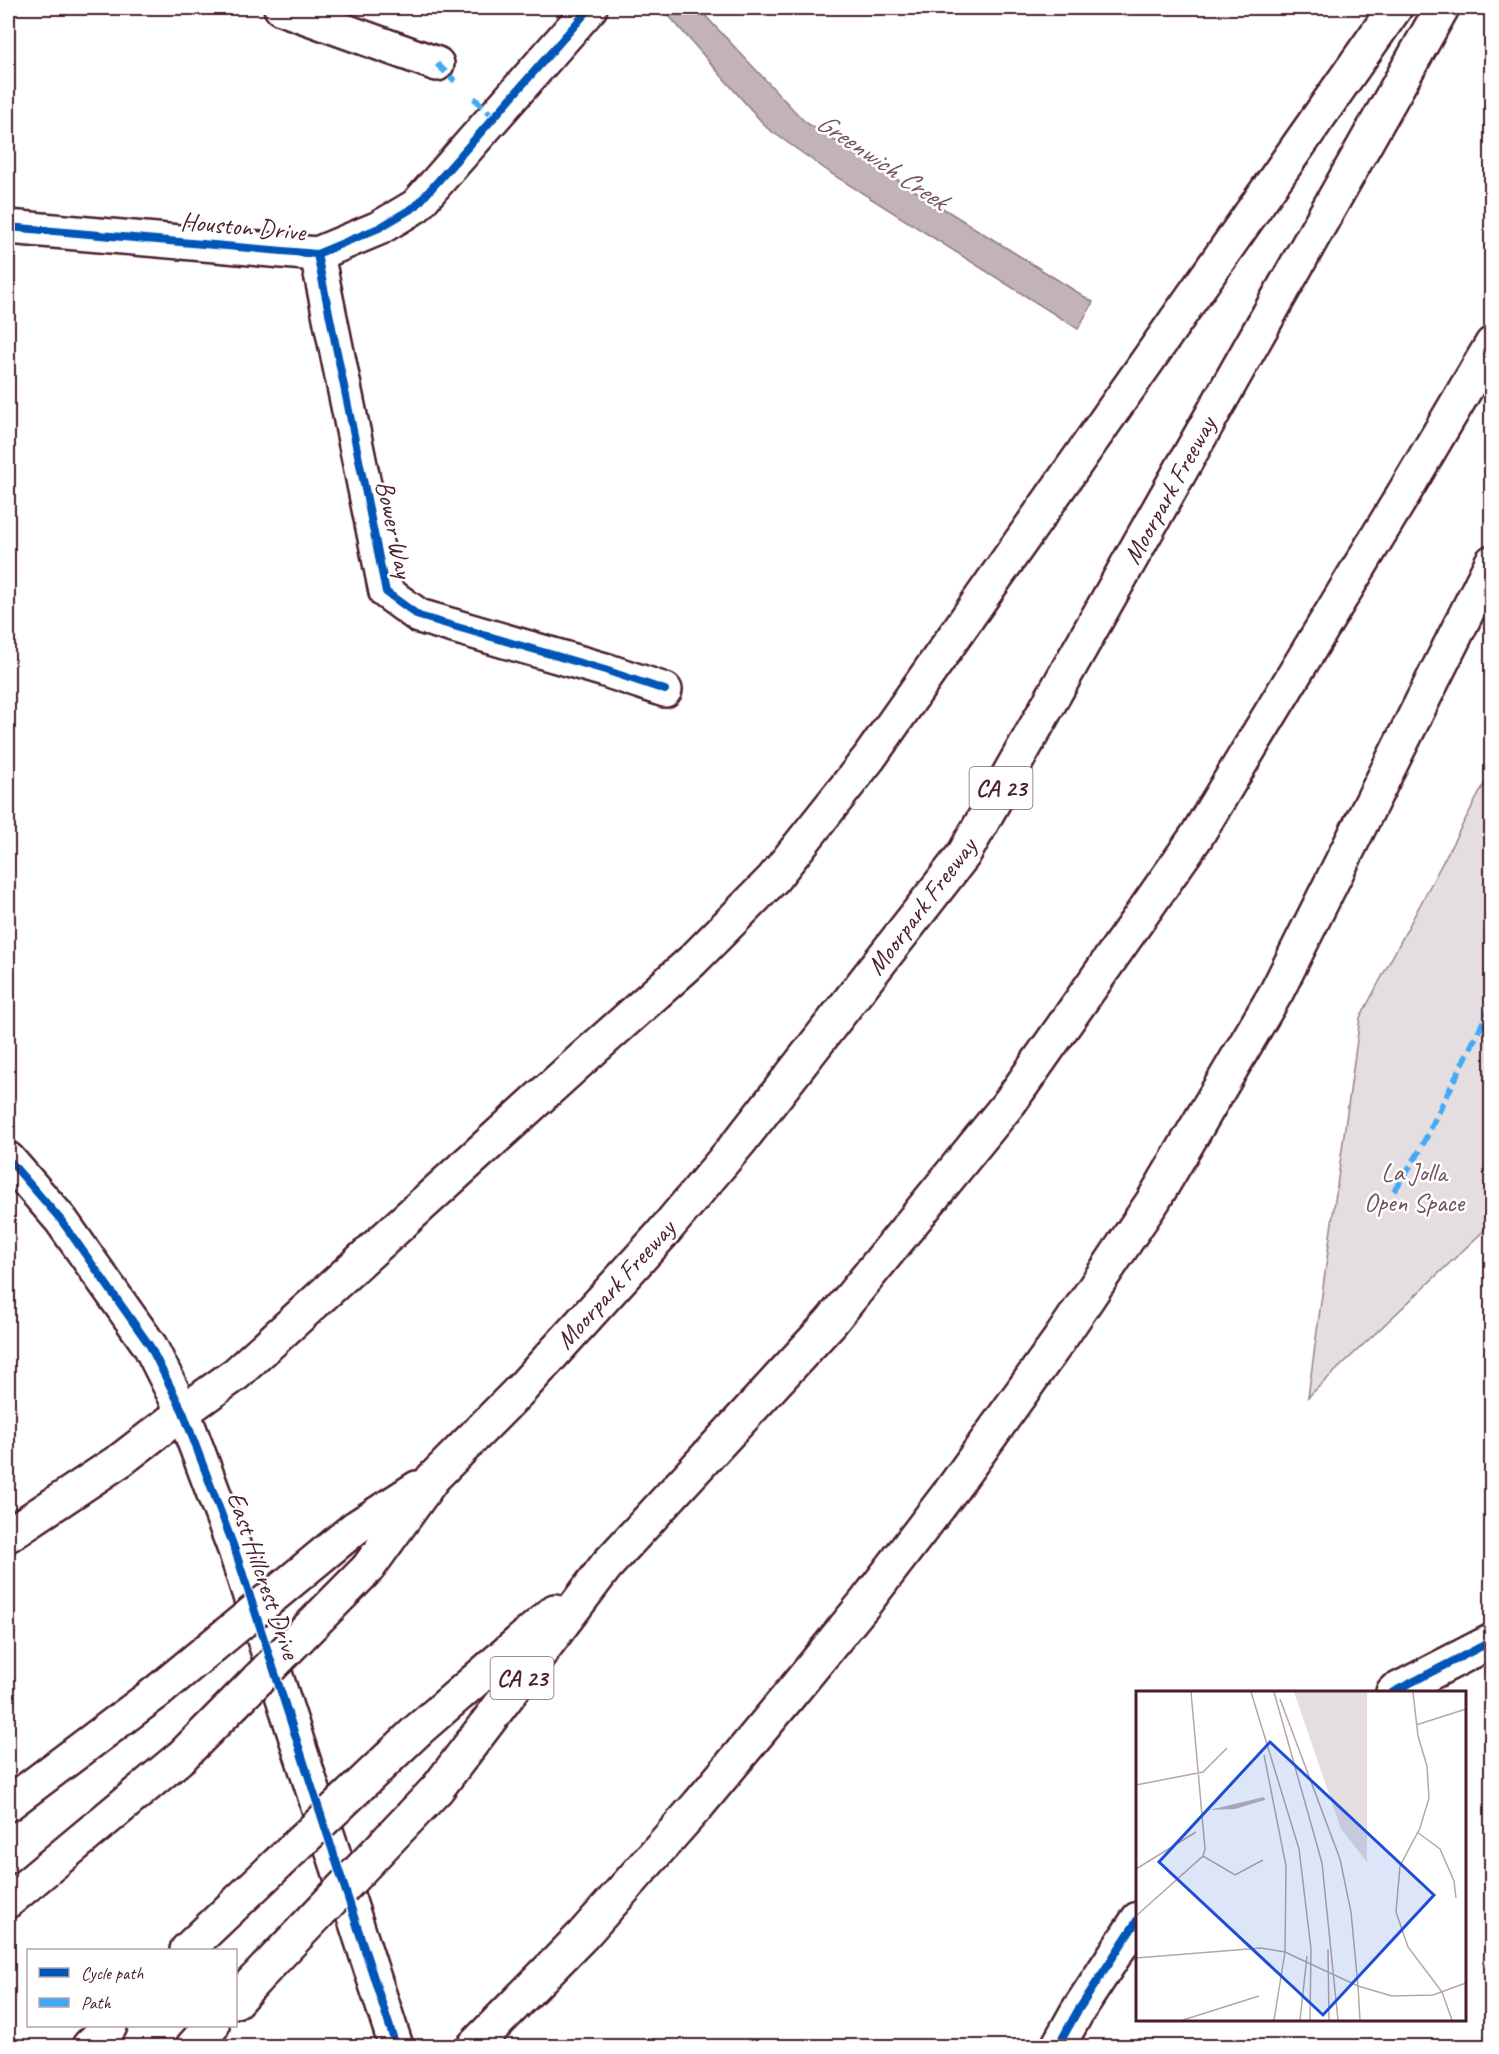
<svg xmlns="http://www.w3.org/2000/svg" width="1499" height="2054" font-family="Caveat,sans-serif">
<rect width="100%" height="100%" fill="#fff"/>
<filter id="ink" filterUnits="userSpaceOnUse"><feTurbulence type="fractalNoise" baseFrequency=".0167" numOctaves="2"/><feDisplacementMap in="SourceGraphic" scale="12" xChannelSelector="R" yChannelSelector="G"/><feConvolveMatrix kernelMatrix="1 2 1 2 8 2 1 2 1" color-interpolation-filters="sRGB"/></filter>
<g filter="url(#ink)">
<!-- green -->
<polygon fill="#e5dee0" stroke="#987e86" stroke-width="1.5" points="1491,771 1491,1224 1308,1397 1360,1018"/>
<!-- water -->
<polygon fill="#c1b3b6" stroke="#91787e" stroke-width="1.5" points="665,8 698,8 805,122 1093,302 1078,329 832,174 767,128 663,9"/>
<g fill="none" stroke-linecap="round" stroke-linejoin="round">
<!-- minor casing -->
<g stroke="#4a1f2b" stroke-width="38">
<g id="minor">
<polyline points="281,8 437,64"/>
<polyline points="8,227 317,254 379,228 416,206 590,8"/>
<polyline points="317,254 386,592 419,616 605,670 665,690"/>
<polyline points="1393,1692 1492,1641"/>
<polyline points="1058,2046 1077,2012 1138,1919"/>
</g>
</g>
<!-- major casing -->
<g stroke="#4a1f2b" stroke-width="38">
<g id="major">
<polyline points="8,1159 61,1220 150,1346 183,1412 235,1550 396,2046"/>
<polyline points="8,1535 122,1459 183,1412"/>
</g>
</g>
<!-- highway casing -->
<g stroke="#4a1f2b" stroke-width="38">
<g id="highway">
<polyline points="183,1412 236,1374 581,1060 692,961 773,879 869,758 1395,8"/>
<polyline points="355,1528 417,1488"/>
<polyline points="368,1568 433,1478 522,1388 661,1235 741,1140 964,854 1442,8"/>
<polyline points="418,1730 555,1611"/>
<polyline points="437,1789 606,1566 830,1323 1010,1102 1196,837 1404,493 1492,344"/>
<polyline points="8,1804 157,1692"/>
<polyline points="8,1901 182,1756"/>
<polyline points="187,1950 229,1910"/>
<polyline points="236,2001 253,1982"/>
<polyline points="89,2046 110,2026"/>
<polyline points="193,2046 212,2026"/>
<polyline points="474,2046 583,1935 699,1804 788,1697 865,1603 953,1488 1062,1336 1153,1201 1277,991 1492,562"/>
</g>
</g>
<!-- minor -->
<use href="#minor" stroke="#fff" stroke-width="33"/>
<!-- major -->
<use href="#major" stroke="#fff" stroke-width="33"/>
<!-- highway -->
<use href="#highway" stroke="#fff" stroke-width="33"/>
<!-- highway-bridge casing -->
<g stroke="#4a1f2b" stroke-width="38" stroke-linecap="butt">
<g id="highway-bridge">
<polyline points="157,1692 355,1528"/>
<polyline points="182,1756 368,1568"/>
<polyline points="229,1910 418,1730"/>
<polyline points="253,1982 437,1789"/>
</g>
</g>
<!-- highway-bridge -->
<use href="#highway-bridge" stroke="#fff" stroke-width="33"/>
<!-- quiet -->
<g stroke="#3fa9f5" stroke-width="6" stroke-dasharray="12 6" stroke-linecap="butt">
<polyline points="437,64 455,81"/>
<polyline points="474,98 494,117"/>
<polyline points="1394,1191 1417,1156 1492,1004"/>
</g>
<!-- cycleway casing -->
<g stroke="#fff" stroke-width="11">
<g id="cycleway">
<polyline points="8,227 317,254 379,228 416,206 590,8"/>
<polyline points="317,254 386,592 419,616 605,670 665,690"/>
<polyline points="8,1159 61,1220 150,1346 183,1412 235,1550 396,2046"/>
<polyline points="1393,1692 1492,1641"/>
<polyline points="1058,2046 1077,2012 1138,1919"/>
</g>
</g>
<!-- cycleway -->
<use href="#cycleway" stroke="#0057b8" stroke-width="8"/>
</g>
</g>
<g text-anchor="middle" stroke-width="5" stroke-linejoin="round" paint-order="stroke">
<!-- shield labels -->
<g fill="#fff" stroke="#80626b" stroke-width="1.5">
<rect x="969.5" y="767" width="63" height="42" rx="4.5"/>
<rect x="490.5" y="1657" width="63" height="42" rx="4.5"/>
</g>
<g font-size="24" font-weight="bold" fill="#4a1f2b">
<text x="1001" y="796">CA 23</text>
<text x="522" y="1686">CA 23</text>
</g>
<!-- street labels -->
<g font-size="26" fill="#4a1f2b" stroke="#fff">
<text transform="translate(243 226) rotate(5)" y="9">Houston Drive</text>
<text transform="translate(1169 490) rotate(-61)" y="9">Moorpark Freeway</text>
<text transform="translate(395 529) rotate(78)" y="9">Bower Way</text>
<text transform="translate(921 906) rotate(-53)" y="9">Moorpark Freeway</text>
<text transform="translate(615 1284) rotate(-48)" y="9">Moorpark Freeway</text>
<text transform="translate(264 1575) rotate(71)" y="9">East Hillcrest Drive</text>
</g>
<!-- park labels -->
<g font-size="26" fill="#714f58" stroke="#fff">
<text x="1414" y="1181">La Jolla<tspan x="1414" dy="30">Open Space</tspan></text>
</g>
<!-- water labels -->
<g font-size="27" font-style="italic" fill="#74535c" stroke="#fff">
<text transform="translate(882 161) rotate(34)" y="9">Greenwich Creek</text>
</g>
</g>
<!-- overview -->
<g transform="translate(1136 1691)">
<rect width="330" height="330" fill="#fff"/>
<path d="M158 1H231V171L205 138Z" fill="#e5dee0"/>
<path d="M128 106 129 109 99 118 73 119Z" fill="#c1b3b6"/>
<path fill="none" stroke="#b7a5aa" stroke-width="1.5" d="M115 1 163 158 175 258 174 329M138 1 186 172 202 329M277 1 282 45 291 75 293 107 284 137 264 175 260 221 272 256 306 301M144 8 204 168 215 221 222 295M280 34 330 18M128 64 150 175 149 261M0 94 67 81 91 57M281 141 304 158 318 190 320 207M67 165 99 184 127 169M0 178 60 141M0 225 67 165 69 158 55 1M192 258 193 329M0 267 125 257 149 261 222 295 256 305 297 304 330 292M222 295 224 329M306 301 316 329M47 329 123 305M138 329 149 261M164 329 171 265"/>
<path fill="#1d4ed8" fill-opacity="0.15" stroke="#1d4ed8" stroke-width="3" d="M134 51 298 204 187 324 23 171Z"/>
<rect width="330" height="330" fill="none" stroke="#4a1f2b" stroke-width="3"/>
</g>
<!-- margin -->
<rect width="1499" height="2054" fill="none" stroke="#fff" stroke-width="30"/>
<rect x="15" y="15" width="1469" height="2024" fill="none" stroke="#4a1f2b" stroke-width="2" filter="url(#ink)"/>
<!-- legend -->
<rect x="27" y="1949" width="210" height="78" fill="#ffffff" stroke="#b7a5aa" stroke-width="1.5"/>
<rect x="39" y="1968" width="30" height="9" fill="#0057b8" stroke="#b7a5aa" stroke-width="1.5"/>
<text x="81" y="1979" font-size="18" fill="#4a1f2b">Cycle path</text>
<rect x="39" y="1998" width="30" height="9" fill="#3fa9f5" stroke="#b7a5aa" stroke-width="1.5"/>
<text x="81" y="2009" font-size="18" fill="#4a1f2b">Path</text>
</svg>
